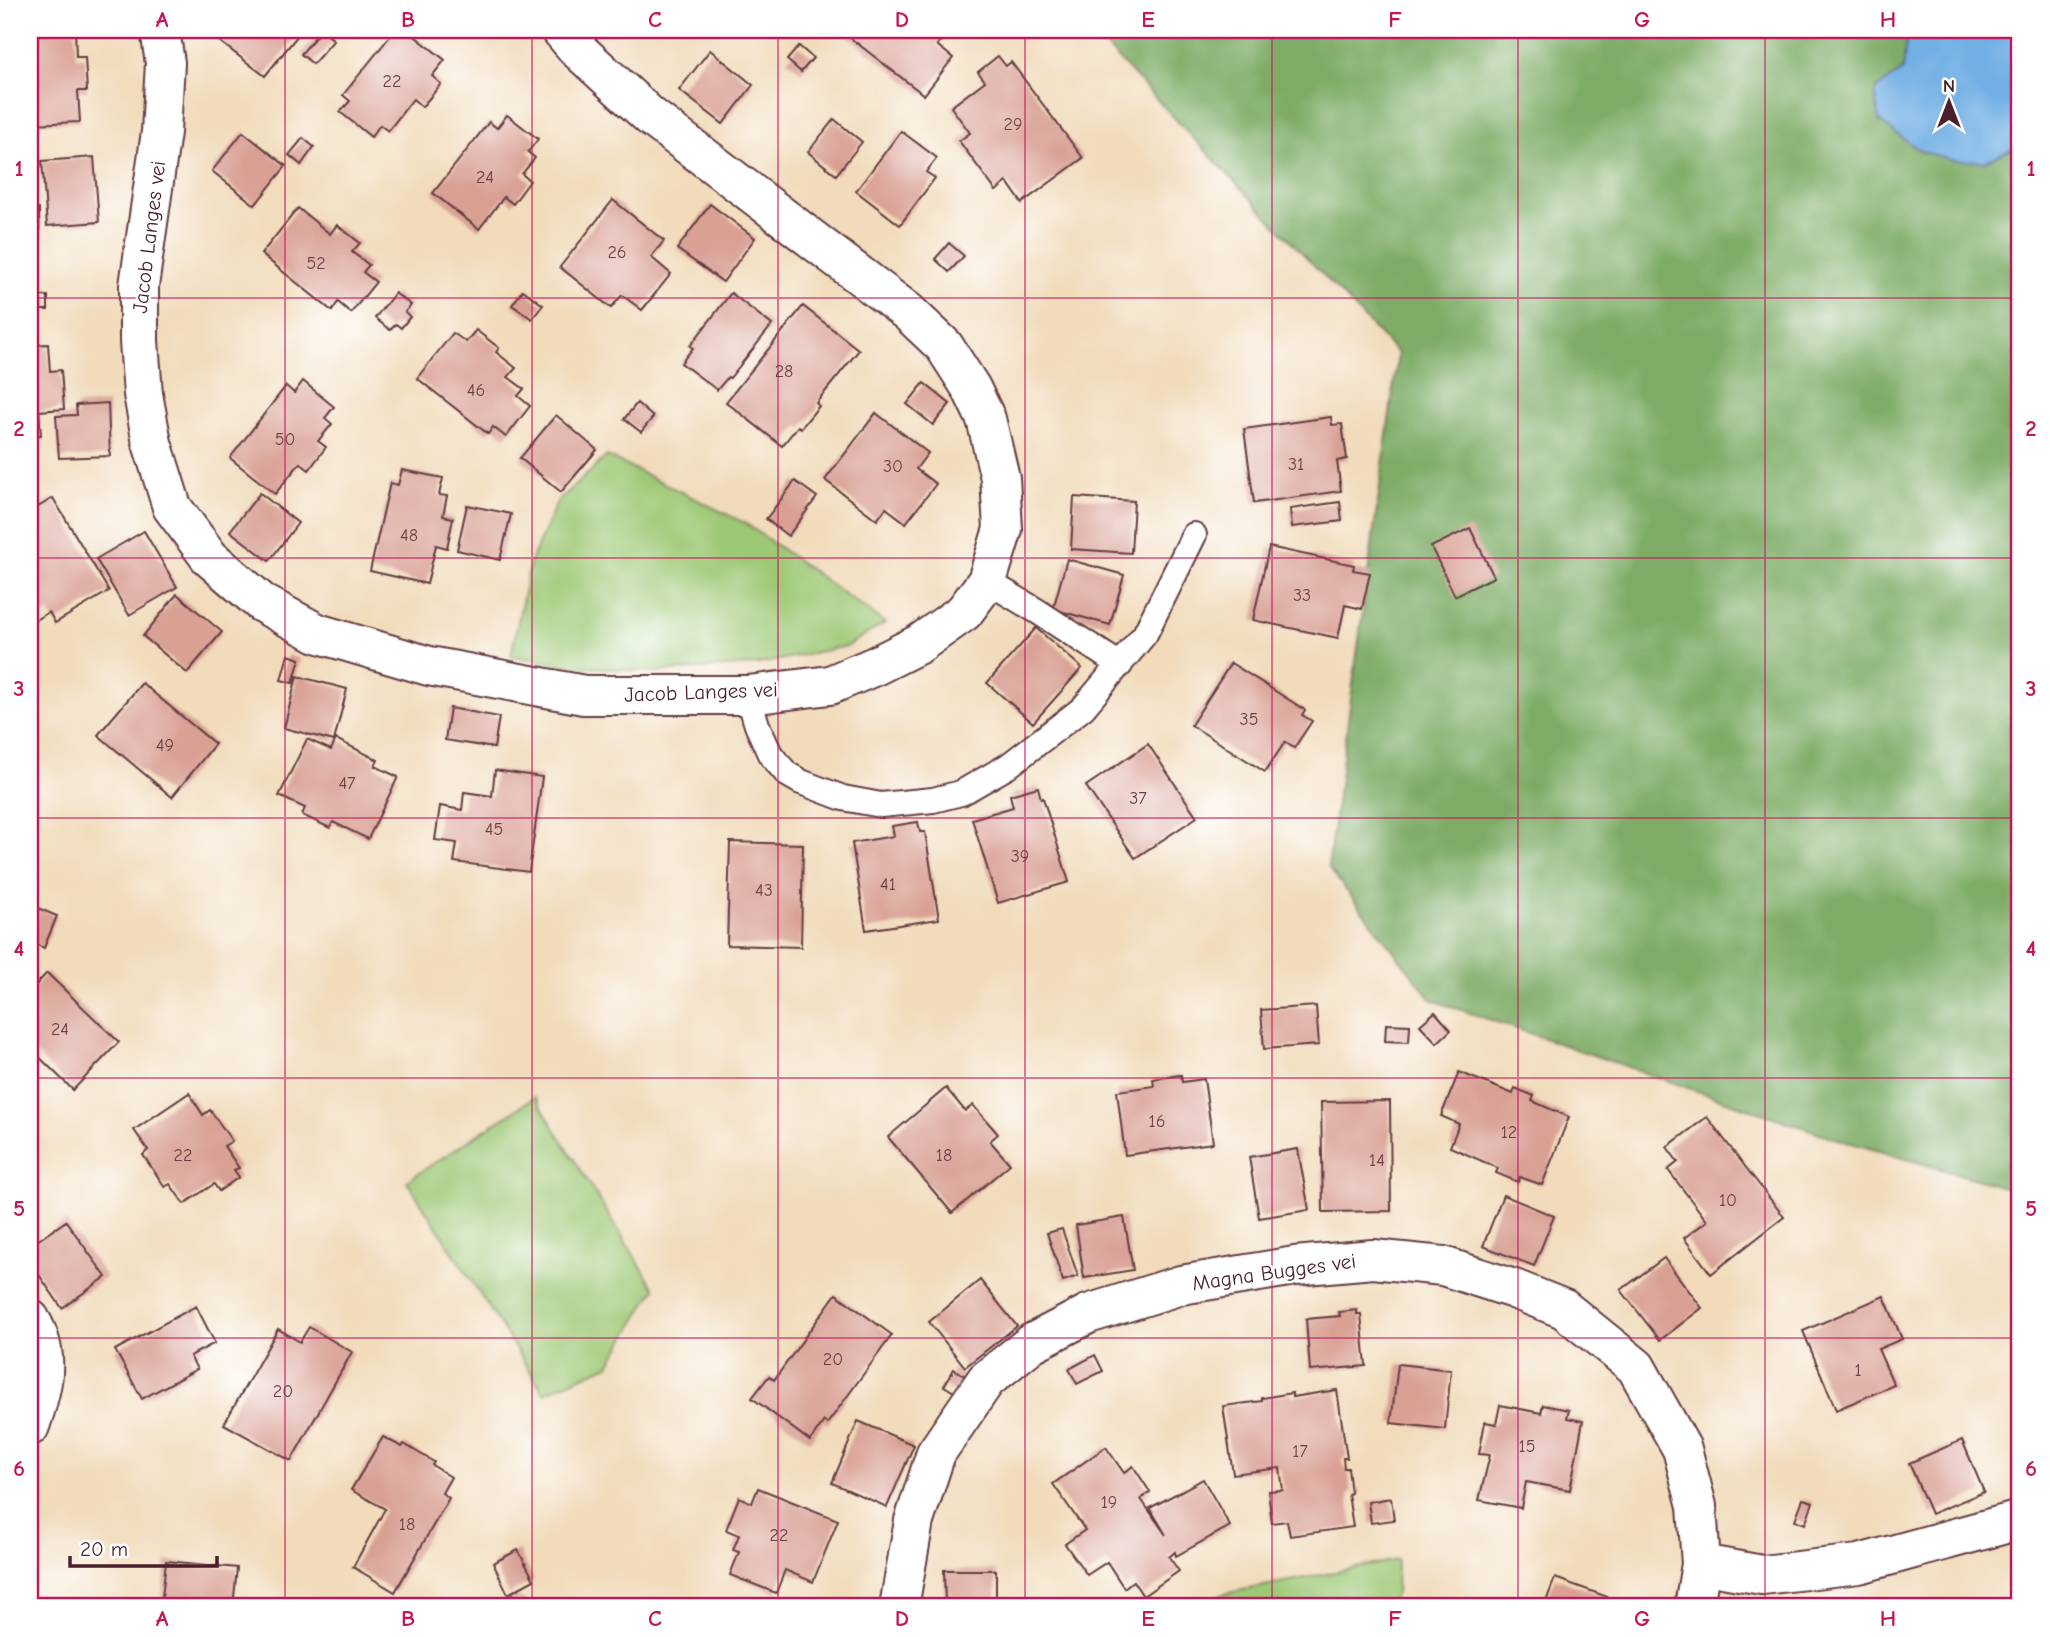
<svg xmlns="http://www.w3.org/2000/svg" width="2050" height="1637" font-family="'Comic Neue',sans-serif">
<rect width="100%" height="100%" fill="#fff"/>
<filter id="ink" filterUnits="userSpaceOnUse"><feTurbulence type="fractalNoise" baseFrequency=".0143" numOctaves="2"/><feDisplacementMap in="SourceGraphic" scale="14" xChannelSelector="R" yChannelSelector="G"/><feConvolveMatrix kernelMatrix="1 2 1 2 8 2 1 2 1" color-interpolation-filters="sRGB"/></filter>
<filter id="wash" filterUnits="userSpaceOnUse"><feTurbulence type="fractalNoise" baseFrequency=".00686" numOctaves="4" result="noise"/><feDisplacementMap in="SourceGraphic" scale="28" xChannelSelector="R" yChannelSelector="G"/><feGaussianBlur stdDeviation="1.57" result="paint"/><feColorMatrix in="noise" values="0 0 0 0 0 0 0 0 0 0 0 0 0 0 0 0 0 1.4 0 .05"/><feComposite in="paint" operator="in"/></filter>
<g filter="url(#wash)">
<rect width="100%" height="100%" fill="#f1dbbb"/>
<!-- green -->
<g fill="#9dc875" stroke="#747450" stroke-width="2">
<polygon points="607,456 745,523 885,623 847,646 754,665 654,672 565,665 511,656 530,563 557,502"/>
<polygon points="535,1097 655,1289 609,1365 544,1393 407,1181"/>
<polygon points="1397,1560 1396,1594 1386,1607 1206,1607 1223,1594"/>
</g>
<!-- forest -->
<polygon fill="#7eac66" stroke="#646648" stroke-width="2" points="1091,30 1904,30 1906,41 1903,70 1875,90 1879,121 1921,151 2011,151 2020,145 2020,1192 1834,1138 1432,1000 1328,867 1398,354"/>
<!-- water -->
<polygon fill="#71afe4" stroke="#5e6788" stroke-width="2" points="1904,30 2020,30 2020,145 1984,162 1952,160 1921,151 1879,121 1875,90 1903,70 1906,41"/>
<g id="blocks">
<!-- building -->
<g fill="#d9a094">
<polygon points="30,30 75,30 76,57 85,57 87,91 78,91 80,122 30,124"/>
<polygon points="228,30 302,30 265,76 219,41"/>
<polygon points="321,30 334,40 313,64 301,54"/>
<polygon points="395,30 407,30 445,60 432,76 441,84 422,107 413,99 388,131 380,125 371,137 340,112 350,101 343,95"/>
<polygon points="840,30 950,30 937,45 953,58 924,95"/>
<polygon points="799,46 813,58 801,72 787,60"/>
<polygon points="710,50 753,85 723,124 679,90"/>
<polygon points="998,56 1006,66 1011,62 1083,158 1022,203 1007,182 996,191 959,141 970,133 951,107 985,81 978,72"/>
<polygon points="507,115 538,139 528,152 535,158 522,174 530,181 513,204 504,197 479,229 433,193 489,122 497,128"/>
<polygon points="834,119 862,142 836,175 808,152"/>
<polygon points="901,131 937,158 926,172 935,178 900,225 856,191"/>
<polygon points="243,132 286,166 255,205 212,171"/>
<polygon points="303,138 314,147 301,165 289,155"/>
<polygon points="94,157 99,222 47,226 42,161"/>
<polygon points="613,200 664,241 651,257 671,274 642,310 622,295 611,308 560,267"/>
<polygon points="710,204 755,238 723,282 677,249"/>
<polygon points="298,208 330,234 337,225 360,243 352,252 369,265 363,272 376,282 351,313 338,302 332,311 261,254"/>
<polygon points="39,209 40,275 30,275 30,210"/>
<polygon points="949,243 964,256 949,272 935,259"/>
<polygon points="523,290 543,305 532,319 512,305"/>
<polygon points="395,293 411,305 405,312 410,317 401,328 396,324 390,330 375,318"/>
<polygon points="731,293 772,325 730,378 728,377 717,390 681,363 693,348 690,346"/>
<polygon points="48,296 48,310 30,310 30,297"/>
<polygon points="803,306 859,350 816,403 819,406 801,428 798,426 782,446 726,402"/>
<polygon points="476,330 499,348 496,352 516,368 508,377 524,389 518,396 530,406 506,437 493,427 488,434 417,378 453,333 466,342"/>
<polygon points="48,344 50,371 61,370 64,409 39,411 41,435 30,436 30,345"/>
<polygon points="303,381 334,407 325,418 332,424 318,441 326,447 309,470 300,463 275,494 230,458 286,386 294,393"/>
<polygon points="924,383 950,404 933,425 907,404"/>
<polygon points="108,403 110,456 59,458 56,416 77,415 76,405"/>
<polygon points="637,403 653,417 641,432 624,419"/>
<polygon points="876,413 928,453 916,469 936,484 906,523 886,508 877,520 825,480"/>
<polygon points="556,415 597,450 561,492 520,458"/>
<polygon points="1331,417 1332,425 1342,424 1347,459 1337,461 1341,491 1254,503 1244,429"/>
<polygon points="402,470 443,478 439,495 447,496 443,516 453,518 447,548 436,545 427,584 370,571 390,483 398,485"/>
<polygon points="795,481 817,497 788,536 766,519"/>
<polygon points="260,493 298,523 269,561 230,531"/>
<polygon points="1074,497 1134,501 1131,553 1071,549"/>
<polygon points="53,498 109,591 55,623 49,612 30,623 30,512"/>
<polygon points="1340,502 1342,521 1292,527 1290,509"/>
<polygon points="467,505 511,514 500,560 457,550"/>
<polygon points="1470,528 1494,577 1455,596 1431,547"/>
<polygon points="144,531 177,587 129,615 96,559"/>
<polygon points="1269,547 1354,565 1353,570 1370,573 1362,609 1345,605 1338,638 1253,620"/>
<polygon points="1067,559 1124,575 1110,625 1053,609"/>
<polygon points="177,594 222,632 187,673 143,636"/>
<polygon points="1036,628 1082,668 1033,723 987,683"/>
<polygon points="288,655 300,659 293,683 281,680"/>
<polygon points="1231,663 1305,710 1302,715 1312,721 1294,748 1285,742 1265,772 1191,725"/>
<polygon points="297,676 347,689 334,741 284,728"/>
<polygon points="142,683 215,744 172,797 98,735"/>
<polygon points="450,708 499,717 494,748 445,740"/>
<polygon points="307,739 331,750 336,739 378,760 375,766 398,777 368,839 333,822 330,828 302,815 305,808 279,796"/>
<polygon points="1148,744 1197,817 1135,858 1086,786"/>
<polygon points="495,770 542,777 529,872 454,862 457,843 435,840 440,806 462,810 464,792 492,796"/>
<polygon points="1038,787 1041,799 1043,798 1069,882 998,903 972,819 1013,807 1010,795"/>
<polygon points="918,822 920,832 925,832 939,919 866,930 852,843 894,836 892,826"/>
<polygon points="730,842 803,844 801,947 727,945"/>
<polygon points="33,906 57,916 44,948 30,942 30,913"/>
<polygon points="47,973 119,1042 73,1090 30,1048 30,991"/>
<polygon points="1316,1006 1319,1045 1264,1049 1261,1010"/>
<polygon points="1435,1012 1451,1030 1437,1043 1420,1025"/>
<polygon points="1386,1024 1410,1025 1409,1042 1385,1041"/>
<polygon points="1459,1072 1513,1094 1515,1088 1534,1096 1532,1101 1569,1117 1542,1185 1520,1177 1518,1182 1496,1173 1498,1168 1450,1147 1459,1124 1441,1116"/>
<polygon points="1181,1075 1182,1082 1204,1079 1213,1143 1125,1155 1117,1091 1154,1086 1153,1079"/>
<polygon points="946,1088 965,1111 973,1105 998,1134 990,1141 1010,1164 952,1213 888,1137"/>
<polygon points="189,1093 203,1115 210,1110 232,1141 224,1146 239,1168 234,1170 239,1177 219,1191 214,1184 184,1204 170,1184 165,1187 143,1155 148,1150 134,1130"/>
<polygon points="1390,1101 1391,1211 1323,1212 1321,1102"/>
<polygon points="1707,1117 1784,1217 1711,1274 1684,1238 1707,1221 1668,1170 1678,1162 1667,1147"/>
<polygon points="1298,1149 1309,1210 1259,1218 1249,1157"/>
<polygon points="1503,1195 1554,1216 1534,1266 1483,1246"/>
<polygon points="1124,1217 1133,1270 1084,1278 1076,1225"/>
<polygon points="66,1221 106,1277 62,1308 30,1262 30,1246"/>
<polygon points="1062,1229 1078,1276 1063,1281 1047,1233"/>
<polygon points="1664,1258 1702,1308 1660,1340 1621,1290"/>
<polygon points="980,1280 1017,1326 965,1367 929,1322"/>
<polygon points="836,1294 892,1335 827,1424 824,1421 810,1441 752,1398 769,1376 774,1380"/>
<polygon points="1884,1296 1902,1339 1878,1349 1894,1385 1836,1410 1803,1331"/>
<polygon points="196,1306 215,1343 190,1356 197,1369 142,1399 115,1350"/>
<polygon points="1357,1310 1357,1314 1361,1314 1366,1366 1310,1371 1306,1319 1340,1316 1339,1312"/>
<polygon points="309,1327 352,1352 291,1461 224,1424 278,1329 300,1342"/>
<polygon points="1095,1355 1103,1371 1077,1384 1069,1369"/>
<polygon points="1398,1364 1451,1370 1445,1429 1391,1423"/>
<polygon points="954,1369 965,1376 956,1393 944,1386"/>
<polygon points="1337,1390 1347,1458 1343,1458 1344,1468 1348,1468 1351,1493 1348,1494 1353,1527 1290,1536 1287,1521 1272,1523 1268,1491 1283,1490 1280,1468 1233,1474 1223,1406 1262,1401 1262,1398 1292,1393 1292,1397"/>
<polygon points="1500,1405 1541,1413 1543,1405 1569,1410 1567,1418 1583,1421 1570,1490 1526,1482 1521,1508 1479,1500 1490,1455 1479,1454 1485,1422 1496,1424"/>
<polygon points="858,1421 914,1445 887,1507 832,1483"/>
<polygon points="383,1437 402,1447 404,1444 434,1462 432,1465 451,1477 442,1493 449,1498 395,1592 353,1567 385,1509 351,1490"/>
<polygon points="1962,1440 1984,1492 1931,1514 1909,1463"/>
<polygon points="1106,1447 1124,1473 1133,1466 1150,1492 1141,1499 1166,1535 1150,1508 1203,1479 1230,1526 1176,1556 1175,1552 1169,1557 1179,1571 1143,1596 1133,1581 1124,1588 1107,1562 1087,1575 1065,1544 1085,1530 1053,1484"/>
<polygon points="758,1488 838,1520 813,1582 785,1570 776,1593 730,1575 739,1552 733,1550 739,1535 726,1530 739,1497 752,1503"/>
<polygon points="1391,1498 1394,1520 1371,1523 1368,1502"/>
<polygon points="1803,1499 1813,1502 1805,1524 1795,1520"/>
<polygon points="518,1550 534,1580 508,1594 493,1563"/>
<polygon points="166,1561 237,1568 233,1607 161,1607"/>
<polygon points="944,1570 996,1570 996,1607 945,1607"/>
<polygon points="1555,1578 1616,1600 1614,1607 1544,1607"/>
<polygon points="513,1594 535,1607 505,1607"/>
</g>
</g>
</g>
<g filter="url(#ink)">
<use href="#blocks" fill-opacity="0" stroke="#633b41" stroke-width="2"/>
<g fill="none" stroke-linecap="round" stroke-linejoin="round">
<!-- lane casing -->
<g stroke="#633b41" stroke-width="28">
<g id="lane">
<polyline points="987,581 1037,611 1120,665"/>
<polyline points="748,695 757,725 770,754 787,774 801,782 843,798 881,805 933,800 961,793 1008,766 1083,708 1145,634 1194,535"/>
</g>
</g>
<!-- street casing -->
<g stroke="#633b41" stroke-width="42">
<g id="street">
<polyline points="160,30 165,63 161,132 139,286 139,341 143,394 152,443 172,507 210,558 262,603 317,633 429,666 584,695 748,695 830,685 875,666 919,644 964,612 987,581 1003,529 1000,478 986,419 971,388 944,346 908,312 650,116 577,49 561,30"/>
<path d="M30 1319C52 1355 43 1388 30 1426"/>
<polyline points="1701,1564 1762,1575 1859,1564 2020,1520"/>
<polyline points="899,1607 914,1521 936,1453 986,1380 1032,1343 1088,1314 1181,1285 1295,1266 1373,1259 1443,1266 1514,1289 1564,1309 1636,1367 1682,1449 1697,1506 1701,1564 1694,1607"/>
</g>
</g>
<!-- lane -->
<use href="#lane" stroke="#fff" stroke-width="24"/>
<!-- street -->
<use href="#street" stroke="#fff" stroke-width="38"/>
</g>
</g>
<!-- grid -->
<path fill="none" stroke="#c2185b" stroke-width="2" stroke-opacity="0.55" d="M285 30V1607M532 30V1607M778 30V1607M1025 30V1607M1272 30V1607M1518 30V1607M1765 30V1607M30 298H2020M30 558H2020M30 818H2020M30 1078H2020M30 1338H2020"/>
<g text-anchor="middle" stroke-width="5" stroke-linejoin="round" paint-order="stroke">
<!-- number labels -->
<g font-size="18" fill="#6e3f45">
<text x="392" y="87">22</text>
<text x="1013" y="130">29</text>
<text x="485" y="183">24</text>
<text x="617" y="258">26</text>
<text x="316" y="269">52</text>
<text x="784" y="377">28</text>
<text x="476" y="396">46</text>
<text x="285" y="445">50</text>
<text x="1296" y="470">31</text>
<text x="893" y="472">30</text>
<text x="409" y="541">48</text>
<text x="1302" y="601">33</text>
<text x="1249" y="725">35</text>
<text x="165" y="751">49</text>
<text x="347" y="789">47</text>
<text x="1138" y="804">37</text>
<text x="494" y="835">45</text>
<text x="1020" y="862">39</text>
<text x="888" y="890">41</text>
<text x="764" y="896">43</text>
<text x="60" y="1035">24</text>
<text x="1157" y="1127">16</text>
<text x="1509" y="1138">12</text>
<text x="183" y="1161">22</text>
<text x="944" y="1161">18</text>
<text x="1377" y="1166">14</text>
<text x="1728" y="1206">10</text>
<text x="833" y="1365">20</text>
<text x="1858" y="1376">1</text>
<text x="283" y="1397">20</text>
<text x="1527" y="1452">15</text>
<text x="1300" y="1457">17</text>
<text x="1109" y="1508">19</text>
<text x="407" y="1530">18</text>
<text x="779" y="1541">22</text>
</g>
<!-- street labels -->
<g font-size="21" fill="#4a1f2b" stroke="#fff">
<text transform="translate(149 237) rotate(-83)" y="7">Jacob Langes vei</text>
<text transform="translate(701 692) rotate(-2)" y="7">Jacob Langes vei</text>
<text transform="translate(1274 1272) rotate(-8)" y="7">Magna Bugges vei</text>
</g>
</g>
<!-- margin -->
<rect width="2050" height="1637" fill="none" stroke="#fff" stroke-width="77"/>
<!-- north arrow -->
<g transform="translate(1949 102)" stroke="#ffffff" stroke-width="5" paint-order="stroke">
<path d="M0-5L12 26L0 18L-12 26Z" fill="#4a1f2b"/>
<text y="-10" font-size="19" font-weight="bold" text-anchor="middle" fill="#4a1f2b">N</text>
</g>
<!-- scale -->
<path d="M70 1556v10h147v-10" fill="none" stroke="#4a1f2b" stroke-width="3.5"/>
<text x="80" y="1556" font-size="21" fill="#4a1f2b" stroke="#ffffff" stroke-width="5" paint-order="stroke">20 m</text>
<rect x="38" y="38" width="1973" height="1560" fill="none" stroke="#c2185b" stroke-width="2.5"/>
<g font-size="23" text-anchor="middle" font-weight="bold" fill="#c2185b">
<text x="162" y="27">A</text>
<text x="408" y="27">B</text>
<text x="655" y="27">C</text>
<text x="902" y="27">D</text>
<text x="1148" y="27">E</text>
<text x="1395" y="27">F</text>
<text x="1642" y="27">G</text>
<text x="1888" y="27">H</text>
<text x="19" y="176">1</text>
<text x="2031" y="176">1</text>
<text x="19" y="436">2</text>
<text x="2031" y="436">2</text>
<text x="19" y="696">3</text>
<text x="2031" y="696">3</text>
<text x="19" y="956">4</text>
<text x="2031" y="956">4</text>
<text x="19" y="1216">5</text>
<text x="2031" y="1216">5</text>
<text x="19" y="1476">6</text>
<text x="2031" y="1476">6</text>
<text x="162" y="1626">A</text>
<text x="408" y="1626">B</text>
<text x="655" y="1626">C</text>
<text x="902" y="1626">D</text>
<text x="1148" y="1626">E</text>
<text x="1395" y="1626">F</text>
<text x="1642" y="1626">G</text>
<text x="1888" y="1626">H</text>
</g>
</svg>
